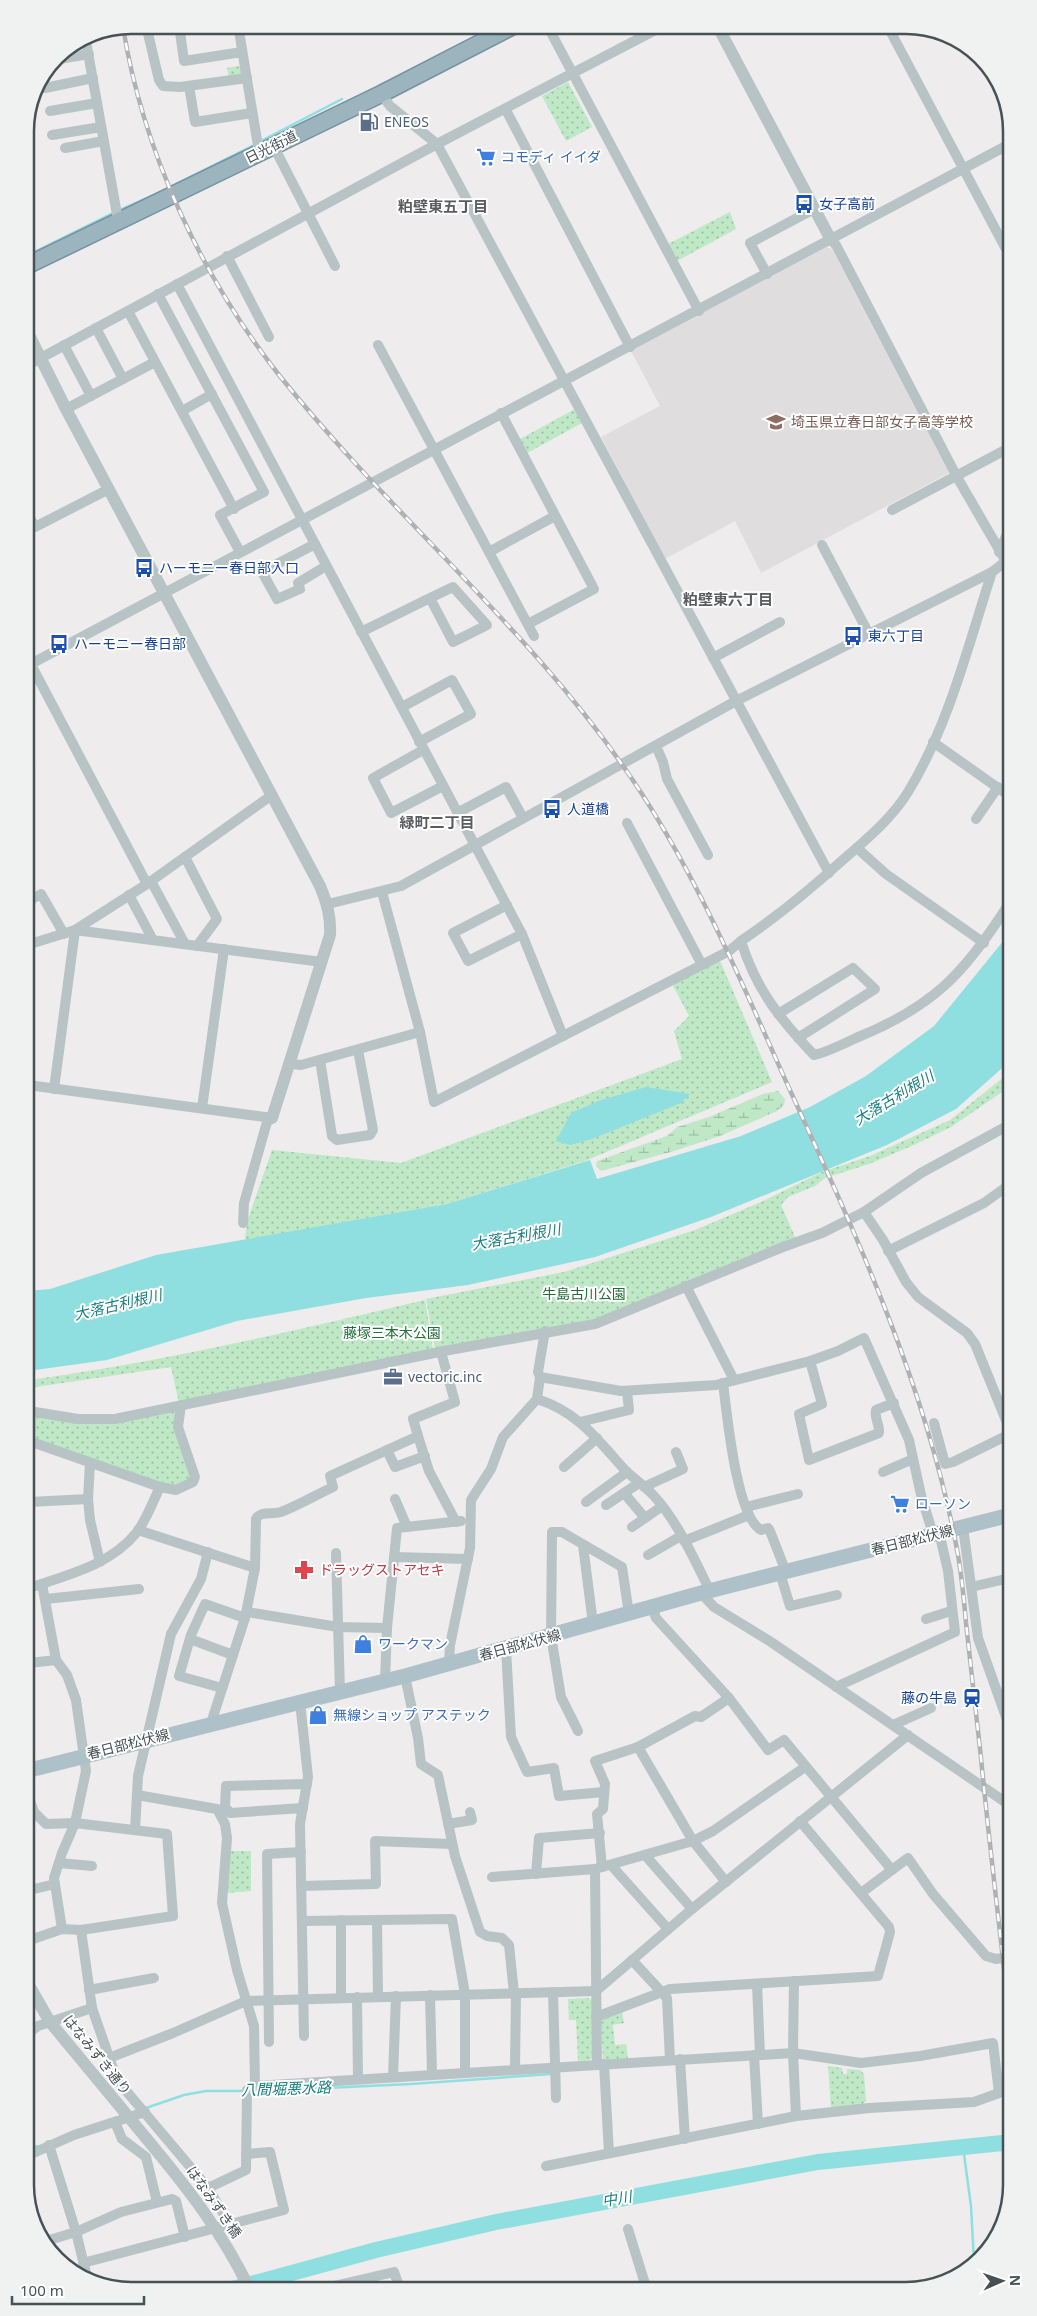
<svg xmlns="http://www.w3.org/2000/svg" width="1037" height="2316" font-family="'Noto Sans','Noto Sans JP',sans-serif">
<defs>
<pattern id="wetland-marsh" width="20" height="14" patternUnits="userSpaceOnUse" patternTransform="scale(1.25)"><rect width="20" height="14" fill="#bee8c6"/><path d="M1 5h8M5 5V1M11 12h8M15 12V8" fill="none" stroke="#9cbfa4"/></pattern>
<pattern id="park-dots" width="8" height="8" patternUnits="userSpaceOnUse" patternTransform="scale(1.25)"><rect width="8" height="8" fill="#bee8c6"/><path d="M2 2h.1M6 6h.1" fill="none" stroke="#9cbfa4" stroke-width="1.8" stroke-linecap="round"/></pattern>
</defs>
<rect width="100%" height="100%" fill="#eeecec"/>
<!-- education -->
<polygon fill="#dfdddd" points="827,247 832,249 949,473 761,573 735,521 665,559 601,437 660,406 631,351"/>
<!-- wetland -->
<polygon fill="url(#wetland-marsh)" points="778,1091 785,1099 784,1105 777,1111 720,1136 674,1151 601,1171 596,1166 597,1161 667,1136 677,1127 709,1117 763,1094"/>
<!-- park -->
<g fill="url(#park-dots)">
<polygon points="243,65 245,76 229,79 227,68"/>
<polygon points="568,82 592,127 566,141 542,96"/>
<polygon points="730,212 736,229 677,261 668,244"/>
<polygon points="575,409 582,423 527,453 520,439"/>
<polygon points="718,956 772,1082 585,1161 447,1204 245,1240 247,1222 272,1150 401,1163 682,1059 674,1031 689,1016 670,980"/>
<polygon points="1009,1073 1009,1087 1005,1090 951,1127 914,1145 869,1164 825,1178 815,1186 788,1197 781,1205 796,1239 780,1243 593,1320 435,1349 426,1299 564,1272 695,1230 761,1202 822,1172 870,1156 950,1120"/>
<path d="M425 1300 433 1350 179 1403 171 1367 29 1388V1380C162 1362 293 1331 425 1300Z"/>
<polygon points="178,1409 192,1477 182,1486 162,1484 29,1438 29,1414 63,1420"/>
<polygon points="230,1851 251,1851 251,1891 226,1893"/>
<polygon points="589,1998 592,2001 593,2057 590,2060 578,2061 576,2020 569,2020 568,1999"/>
<polygon points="622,2012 624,2023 613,2025 615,2045 626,2044 628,2059 603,2060 601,2022 602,2019"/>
<polygon points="828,2066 842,2068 843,2074 847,2074 847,2069 860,2070 864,2074 866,2101 862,2105 831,2108"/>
</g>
<!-- water -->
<g fill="#90dfe0">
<polygon points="1009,934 1009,1060 1000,1070 956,1109 887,1145 711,1217 595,1257 468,1285 366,1298 237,1321 107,1360 28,1371 28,1291 50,1289 156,1255 447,1204 590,1160 597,1179 741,1136 810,1107 866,1076 934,1026"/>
<polygon points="646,1087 690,1094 681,1103 592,1139 570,1145 556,1141 571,1113 601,1100"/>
</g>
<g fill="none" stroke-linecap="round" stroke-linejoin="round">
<!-- stream -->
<g stroke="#90dfe0" stroke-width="2.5">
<polyline points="259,142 342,99"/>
<polyline points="172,186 254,145"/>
<polyline points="120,210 161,192"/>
<polyline points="26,256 115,212"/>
<polyline points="261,2091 411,2084 551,2074"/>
<polyline points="146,2108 184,2095 206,2091 245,2091"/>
<polyline points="963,2147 971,2206 974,2261"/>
<polyline points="31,2149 37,2146"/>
</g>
<!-- river -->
<polyline stroke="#90dfe0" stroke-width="16" points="229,2290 376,2250 496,2222 818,2162 1012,2142"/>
<!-- trunk casing -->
<g stroke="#7492a1" stroke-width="19">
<polyline id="trunk" points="26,266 381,94 515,25"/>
</g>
<!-- minor -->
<g stroke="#b8c3c6" stroke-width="10">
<polyline points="146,25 159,80 163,86 180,87 247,78"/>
<polyline points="179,25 184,61 242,52"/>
<polyline points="238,25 259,152"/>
<polyline points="390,25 391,28"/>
<polyline points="547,25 699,311"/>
<polyline points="887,25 1007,251"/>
<polyline points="85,36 118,220"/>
<polyline points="53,60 89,54"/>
<polyline points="189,86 195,122 252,113"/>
<polyline points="45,88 93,78"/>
<polyline points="381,94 390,106 437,144 829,873"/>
<polyline points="506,110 630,347"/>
<polyline points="50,111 97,103"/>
<polyline points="52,135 101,127"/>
<polyline points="273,145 335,266"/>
<polyline points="65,148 104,141"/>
<polyline points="831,240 836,245 957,477 1008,565"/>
<polyline points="227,256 269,337"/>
<polyline points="767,274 750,243 814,209"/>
<polyline points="177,284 522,934 563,1036"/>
<polyline points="158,294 264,492 220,515 240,552"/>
<polyline points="128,311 234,509"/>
<polyline points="96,328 123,379"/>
<polyline points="64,345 91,396"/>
<polyline points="378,345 534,636"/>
<polyline points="26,366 437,144 665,25"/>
<polyline points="66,409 155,362"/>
<polyline points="182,411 212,394"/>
<polyline points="501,413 594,589 528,624"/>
<polyline points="26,510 35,527 109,489"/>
<polyline points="892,510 1007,449"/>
<polyline points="315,544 262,572 277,599 300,589 298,583 326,566"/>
<polyline points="822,545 869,634"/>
<polyline points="489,552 555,516"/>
<polyline points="999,552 1007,534"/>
<path d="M992 572C968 646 949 725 908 792 892 818 868 838 845 858 812 888 778 916 741 941 756 989 779 1018 814 1055 828 1052 843 1044 856 1038 933 1007 965 973 1008 905"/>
<polyline points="361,632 430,598 453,642 487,625 453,587 430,598"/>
<polyline points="27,657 147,884"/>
<polyline points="713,658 780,622"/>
<polyline points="27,666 1006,146"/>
<polyline points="402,707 452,680 471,714 419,742"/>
<polyline points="933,742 1008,795"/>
<polyline points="656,746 663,762 667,779 708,855"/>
<polyline points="423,750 373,778 391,813 443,786"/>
<polyline points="457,813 506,787 523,818"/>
<polyline points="976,819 998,787"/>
<polyline points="627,823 701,963"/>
<polyline points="857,848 886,874 984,943"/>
<polyline points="185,857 217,919 197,946"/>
<polyline points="151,881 185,944"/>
<polyline points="382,892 420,1032 434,1102 729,951 741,941"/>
<polyline points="129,895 153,940"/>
<polyline points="27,902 41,894 64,934"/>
<polyline points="328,904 401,886 736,701 992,572 1005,562"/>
<polyline points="507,905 453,933 468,961 522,934"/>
<polyline points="27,945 75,930 147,884 272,795"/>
<polyline points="778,1014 853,968 875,989 798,1038"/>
<polyline points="320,1060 332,1136 337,1140 370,1135 373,1130 358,1050"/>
<polyline points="291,1064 301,1065 420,1032"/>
<polyline points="28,1085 272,1118"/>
<polyline points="54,1089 75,930 322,962"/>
<polyline points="202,1108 224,949"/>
<polyline points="864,1212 883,1240 906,1282 918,1297 967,1333 975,1344 1010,1430"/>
<polyline points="243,1223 244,1203 267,1122 272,1118"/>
<polyline points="888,1251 984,1203 1009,1185"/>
<polyline points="686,1286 734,1380"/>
<path d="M810 1361 822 1404 799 1414 809 1460 879 1433C880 1425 874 1418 876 1410L894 1403"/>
<polyline points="540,1377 621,1391 716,1385 810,1361 838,1351 864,1338 909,1440 921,1495 933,1534"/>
<path d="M723 1383C727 1413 736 1516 761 1530L768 1528 770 1531 786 1572"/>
<path d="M537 1399C578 1412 597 1439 625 1470 634 1479 645 1486 654 1496 678 1522 694 1559 710 1591"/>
<polyline points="29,1411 78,1419 115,1419 444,1351 595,1324 783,1247 822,1233 864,1212 921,1173 1009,1125"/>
<polyline points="580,1422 629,1410 627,1391"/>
<polyline points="934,1423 945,1464 953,1462 1010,1434"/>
<polyline points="418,1436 413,1419 455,1402 441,1352"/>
<polyline points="29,1441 160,1487 176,1490 193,1482 195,1477 178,1427 181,1405"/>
<polyline points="387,1450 395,1467 425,1456"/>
<polyline points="90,1463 88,1499 90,1520 100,1562"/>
<polyline points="564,1467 597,1438"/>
<polyline points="883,1472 913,1459"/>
<polyline points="644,1487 683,1469 676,1452"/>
<polyline points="624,1493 645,1518"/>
<polyline points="395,1499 407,1527"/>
<polyline points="29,1502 88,1499"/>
<polyline points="586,1502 627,1472"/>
<polyline points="606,1505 639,1483"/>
<polyline points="746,1507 798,1494"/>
<polyline points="632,1527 661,1507"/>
<polyline points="963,1527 978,1638 1011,1731"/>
<path d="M138 1530 255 1568 256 1519C261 1510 272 1515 281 1512 299 1505 316 1495 333 1487L330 1476 418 1436 429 1471 456 1522"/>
<polyline points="684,1541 749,1515"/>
<polyline points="583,1545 593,1624"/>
<polyline points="336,1553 340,1692"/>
<polyline points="648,1555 681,1536"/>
<polyline points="394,1557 468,1559"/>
<polyline points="780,1573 790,1606 837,1595"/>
<polyline points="42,1584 56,1660 67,1675 76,1700 86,1771 75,1823 62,1853 54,1878 62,1929"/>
<polyline points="971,1587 1010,1578"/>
<path d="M29 1588C67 1575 111 1565 137 1532 147 1519 153 1501 160 1487"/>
<polyline points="701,1593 714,1607 771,1642 1011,1806"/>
<polyline points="46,1599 139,1589"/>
<polyline points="652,1607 656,1618 729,1698 768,1750 784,1740 892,1870"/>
<polyline points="247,1612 338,1627 387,1628"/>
<polyline points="926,1619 951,1611"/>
<polyline points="190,1639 233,1655"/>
<polyline points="506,1649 511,1737 527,1772 554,1768 559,1796 604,1792"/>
<polyline points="29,1663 56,1660"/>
<polyline points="449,1664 450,1645 470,1548 471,1500 491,1469 503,1437 537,1399 540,1377 538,1372 545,1331"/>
<polyline points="405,1676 418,1738 421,1764 438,1775 455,1856 480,1932 487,1936 502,1938 509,1945 514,1993"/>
<polyline points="385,1681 387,1628 397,1528 461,1521"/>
<polyline points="836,1687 955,1632 948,1571 939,1532"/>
<polyline points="222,1688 179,1676 191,1635 205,1604 245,1618"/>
<polyline points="300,1702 308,1777 300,1824 304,2036"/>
<polyline points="211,1723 245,1618 255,1568"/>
<polyline points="893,1725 931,1708"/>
<polyline points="578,1731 561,1697 551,1636 552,1532 562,1532 622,1567 629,1614"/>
<polyline points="638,1747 693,1841 726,1882"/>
<polyline points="137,1795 217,1809 225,1824 227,1838 222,1903 237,1970 254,2026 255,2086"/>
<polyline points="30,1801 34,1812 46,1824 75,1823 167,1834 173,1916 81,1930"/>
<polyline points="303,1808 230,1813 225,1807 226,1786 307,1784"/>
<polyline points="448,1824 472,1820 470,1812"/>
<polyline points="135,1830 138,1776 171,1634 201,1579 208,1552"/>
<polyline points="645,1855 692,1909"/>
<polyline points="59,1863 92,1866"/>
<polyline points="611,1865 668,1929"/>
<polyline points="602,1867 597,1814 603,1809 605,1784 595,1761 638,1747 695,1716 701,1717 729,1698"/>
<polyline points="595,1869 597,2064"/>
<polyline points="536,1874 539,1838 600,1833"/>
<polyline points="492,1877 595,1869 693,1841 713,1831 805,1767"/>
<polyline points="301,1886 376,1884 375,1841 452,1844"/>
<polyline points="30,1890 55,1884"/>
<polyline points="861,1893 908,1858 933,1894 986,1956 996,1959 1011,1957"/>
<polyline points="377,1920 378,1997"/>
<polyline points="302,1921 452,1919 465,1994 465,2072"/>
<polyline points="30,1940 62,1929 81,1930 92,2008 117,2080 208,2188 230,2225"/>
<polyline points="632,1960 667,1998 670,2060"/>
<polyline points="794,1981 793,2053 796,2116"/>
<polyline points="757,1984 760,2055"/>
<polyline points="89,1990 154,1978"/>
<polyline points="553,1992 556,2098"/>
<polyline points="430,1995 432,2074"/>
<polyline points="357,1997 358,2079"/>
<polyline points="341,1998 341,1920"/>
<polyline points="596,2017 670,1989 878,1976 890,1932 889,1927 800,1821"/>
<polyline points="30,2032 38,2026 92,2008"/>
<polyline points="269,2042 267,1854 301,1852"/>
<polyline points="754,2055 758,2124"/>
<polyline points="109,2058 173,2033 246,2001 596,1991 692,1909 908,1735"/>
<polyline points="680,2059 685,2139"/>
<polyline points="604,2064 609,2153"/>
<polyline points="515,2068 516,1993"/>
<polyline points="393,2077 396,1996"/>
<polyline points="115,2122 122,2139 146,2157 157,2202"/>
<polyline points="49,2145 76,2232 87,2277"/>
<polyline points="31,2154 74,2135 145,2112"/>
<polyline points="208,2188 246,2170 247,2090 255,2086 793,2053 861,2063 920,2056 993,2043 999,2093 974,2102 869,2108 796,2116 546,2166"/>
<polyline points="628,2229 646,2287"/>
<polyline points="46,2241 76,2232 121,2212 172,2199 176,2201 185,2237"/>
<polyline points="83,2263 284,2210 270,2152 246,2154"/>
<polyline points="321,2289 394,2272 400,2289"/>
</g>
<!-- tertiary -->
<g stroke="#b8c3c6" stroke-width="12">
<polyline points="717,25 831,240"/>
<path d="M26 329 66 409 320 886C327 903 331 917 330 935L272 1118"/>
<polyline points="30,1987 50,2022 146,2138"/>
</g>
<!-- primary -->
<polyline stroke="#aec0c8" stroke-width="15" points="30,1770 405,1676 701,1593 1010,1515"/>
<!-- trunk -->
<use href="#trunk" stroke="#9cb4be" stroke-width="16"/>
<!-- rail casing -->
<g stroke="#afb2b5" stroke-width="4.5">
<path id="rail" d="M123 27C143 151 201 276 279 375 395 520 541 638 642 794 702 887 744 988 789 1088 858 1239 928 1390 958 1555 962 1578 964 1600 966 1623 971 1668 976 1713 981 1758 990 1852 1002 1946 1012 2040"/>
</g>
<!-- rail -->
<use href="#rail" stroke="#fff" stroke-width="2.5" stroke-dasharray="8" stroke-linecap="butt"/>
<!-- tertiary-bridge -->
<path stroke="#b8c3c6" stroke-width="12" d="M146 2138C186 2186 223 2233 250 2290"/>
</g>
<!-- icons -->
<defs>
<g id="fuel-bare" transform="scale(1.5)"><path d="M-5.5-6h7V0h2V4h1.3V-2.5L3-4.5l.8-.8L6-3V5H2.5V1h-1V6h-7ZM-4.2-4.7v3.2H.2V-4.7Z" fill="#5c6f8a" stroke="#fff" stroke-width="2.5" paint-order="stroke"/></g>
<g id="supermarket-bare" transform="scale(1.5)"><path d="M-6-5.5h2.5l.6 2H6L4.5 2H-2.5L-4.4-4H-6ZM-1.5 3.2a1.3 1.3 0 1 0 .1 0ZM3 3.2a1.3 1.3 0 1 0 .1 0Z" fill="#3f7fe0" stroke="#fff" stroke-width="2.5" paint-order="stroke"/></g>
<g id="bus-bare" transform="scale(1.5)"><path d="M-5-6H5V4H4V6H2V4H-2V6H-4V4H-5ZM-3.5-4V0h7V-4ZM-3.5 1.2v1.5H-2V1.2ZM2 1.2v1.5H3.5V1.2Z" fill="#1a4fb4" stroke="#fff" stroke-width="2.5" paint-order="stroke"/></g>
<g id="school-bare" transform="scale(1.5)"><path d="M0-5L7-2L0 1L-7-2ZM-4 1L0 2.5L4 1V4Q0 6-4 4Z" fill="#8d6e63" stroke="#fff" stroke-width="2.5" paint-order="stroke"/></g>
<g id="office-bare" transform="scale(1.5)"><path d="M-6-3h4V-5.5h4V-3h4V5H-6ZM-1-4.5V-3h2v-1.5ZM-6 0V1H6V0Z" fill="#5c6f8a" stroke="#fff" stroke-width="2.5" paint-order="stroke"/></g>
<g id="pharmacy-bare" transform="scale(1.5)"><path d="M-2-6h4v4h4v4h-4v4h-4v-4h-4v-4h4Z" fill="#e0444e" stroke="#fff" stroke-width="2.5" paint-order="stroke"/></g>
<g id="shop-bare" transform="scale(1.5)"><path d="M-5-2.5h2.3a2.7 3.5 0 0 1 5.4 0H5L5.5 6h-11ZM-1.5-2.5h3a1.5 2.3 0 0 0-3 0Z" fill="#3f7fe0" stroke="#fff" stroke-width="2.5" paint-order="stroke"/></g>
<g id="station-bare" transform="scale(1.5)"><path d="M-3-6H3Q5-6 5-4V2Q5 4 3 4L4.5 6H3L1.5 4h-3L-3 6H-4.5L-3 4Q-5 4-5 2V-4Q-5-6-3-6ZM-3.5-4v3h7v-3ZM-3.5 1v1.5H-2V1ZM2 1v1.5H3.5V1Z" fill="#1a4fb4" stroke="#fff" stroke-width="2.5" paint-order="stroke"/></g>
</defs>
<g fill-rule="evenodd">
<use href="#fuel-bare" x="369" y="122"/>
<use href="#supermarket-bare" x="486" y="157"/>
<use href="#bus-bare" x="804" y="204"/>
<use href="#school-bare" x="776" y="422"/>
<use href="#bus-bare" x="144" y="568"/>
<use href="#bus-bare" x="853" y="636"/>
<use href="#bus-bare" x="59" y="644"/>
<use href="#bus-bare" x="552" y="809"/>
<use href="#office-bare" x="393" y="1377"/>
<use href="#supermarket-bare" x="900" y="1504"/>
<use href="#pharmacy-bare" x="304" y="1570"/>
<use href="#shop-bare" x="363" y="1644"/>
<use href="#station-bare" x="972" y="1698"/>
<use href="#shop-bare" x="318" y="1715"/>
</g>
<g text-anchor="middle" stroke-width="4" stroke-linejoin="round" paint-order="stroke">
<!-- service labels -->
<g font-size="14" fill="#4e5e75" stroke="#fff" text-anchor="start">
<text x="384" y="127">ENEOS</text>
<text x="408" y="1382">vectoric.inc</text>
</g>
<!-- street labels -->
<g font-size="14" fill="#465256" stroke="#fff">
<text transform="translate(271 147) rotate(-26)" y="5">日光街道</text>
<text transform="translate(912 1540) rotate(-14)" y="5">春日部松伏線</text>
<text transform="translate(520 1645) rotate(-15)" y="5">春日部松伏線</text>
<text transform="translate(128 1744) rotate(-14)" y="5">春日部松伏線</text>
<text transform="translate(97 2055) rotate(51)" y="5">はなみずき通り</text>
<text transform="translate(214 2202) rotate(55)" y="5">はなみずき橋</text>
</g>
<!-- shop labels -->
<g font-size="14" fill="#366cbe" stroke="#fff" text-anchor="start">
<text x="501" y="162">コモディ イイダ</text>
<text x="915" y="1509">ローソン</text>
<text x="378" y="1649">ワークマン</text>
<text x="333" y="1720">無線ショップ アステック</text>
</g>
<!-- transit labels -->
<g font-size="14" fill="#164399" stroke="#fff" text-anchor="start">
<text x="819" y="209">女子高前</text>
<text x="159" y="573">ハーモニー春日部入口</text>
<text x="868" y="641">東六丁目</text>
<text x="74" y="649">ハーモニー春日部</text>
<text x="567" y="814">人道橋</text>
<text x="957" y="1703" text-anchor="end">藤の牛島</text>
</g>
<!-- education labels -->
<g font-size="14" fill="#785e54" stroke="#fff" text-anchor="start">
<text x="791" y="427">埼玉県立春日部女子高等学校</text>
</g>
<!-- park labels -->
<g font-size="14" fill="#216e38" stroke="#fff">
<text x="584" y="1299">牛島古川公園</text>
<text x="392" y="1338">藤塚三本木公園</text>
</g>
<!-- health labels -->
<g font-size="14" fill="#be3a42" stroke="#fff" text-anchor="start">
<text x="319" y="1575">ドラッグストアセキ</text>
</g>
<!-- neighbourhood labels -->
<g font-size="15" font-weight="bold" fill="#595d60" stroke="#fff">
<text x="443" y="212">粕壁東五丁目</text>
<text x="728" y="605">粕壁東六丁目</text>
<text x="437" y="828">緑町二丁目</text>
</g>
<!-- water labels -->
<g font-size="15" font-style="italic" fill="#1a7f80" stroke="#fff">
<text transform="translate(894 1098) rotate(-31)" y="5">大落古利根川</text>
<text transform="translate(516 1237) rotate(-10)" y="5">大落古利根川</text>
<text transform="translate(118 1305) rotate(-13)" y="5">大落古利根川</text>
<text transform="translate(286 2089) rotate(-2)" y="5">八間堀悪水路</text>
<text transform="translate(617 2199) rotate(-10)" y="5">中川</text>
</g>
</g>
<!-- crop -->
<path d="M0 0H1037V2316H0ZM131 34H906A97 97 0 0 1 1003 131V2185A97 97 0 0 1 906 2282H131A97 97 0 0 1 34 2185V131A97 97 0 0 1 131 34Z" fill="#f0f1f1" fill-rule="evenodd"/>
<path fill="none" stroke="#465256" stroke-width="2.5" d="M131 34H906A97 97 0 0 1 1003 131V2185A97 97 0 0 1 906 2282H131A97 97 0 0 1 34 2185V131A97 97 0 0 1 131 34Z"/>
<!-- north arrow -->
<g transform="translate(1002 2281) rotate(88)" stroke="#ffffff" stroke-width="4" paint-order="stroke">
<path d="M0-4L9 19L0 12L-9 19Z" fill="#465256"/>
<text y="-8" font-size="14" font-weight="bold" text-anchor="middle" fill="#465256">N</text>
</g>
<!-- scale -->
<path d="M12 2296v8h132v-8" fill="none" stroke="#465256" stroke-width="2.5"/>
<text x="20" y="2296" font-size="15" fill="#465256" stroke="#ffffff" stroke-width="4" paint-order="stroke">100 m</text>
</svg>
